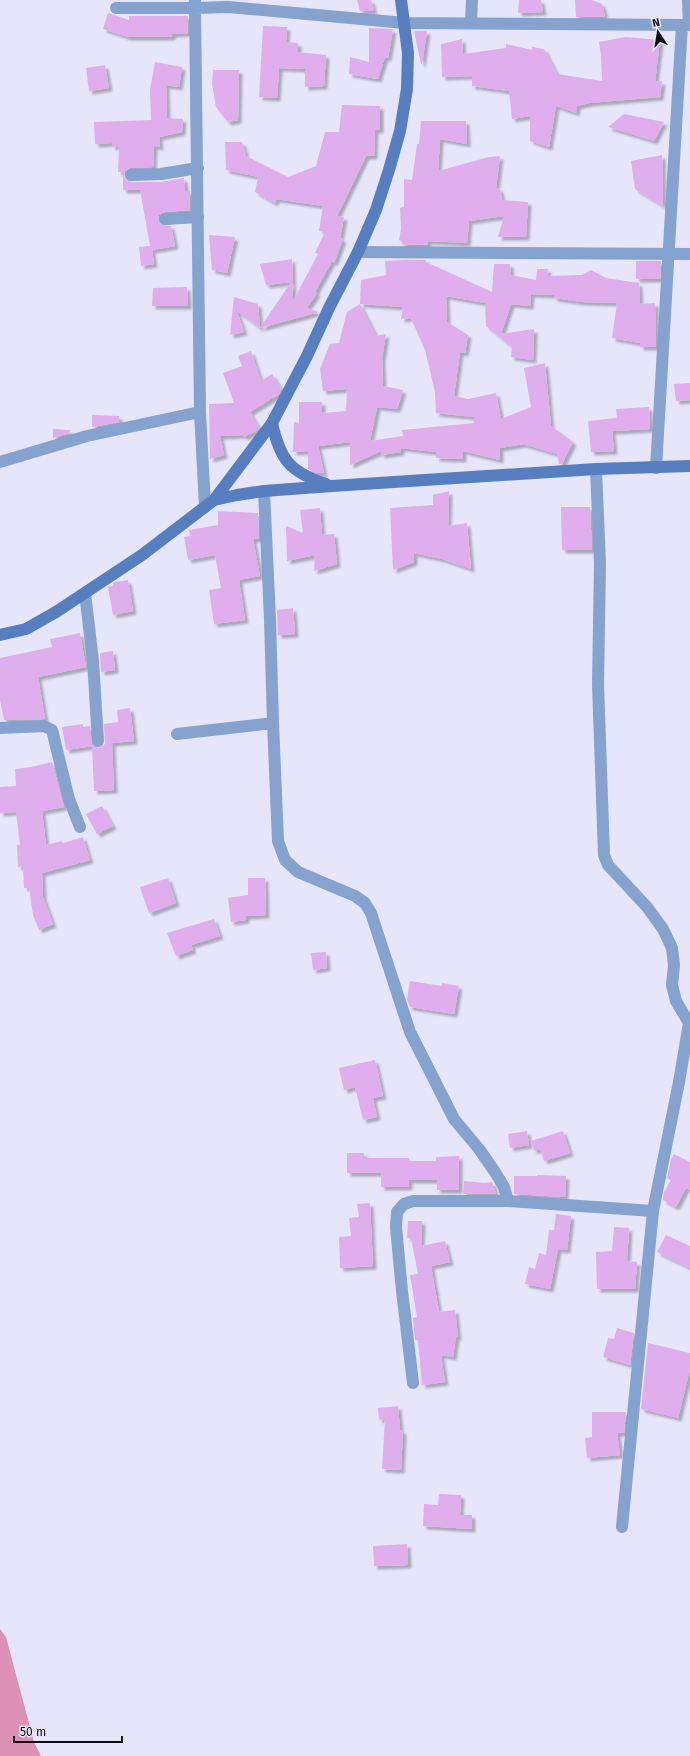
<svg xmlns="http://www.w3.org/2000/svg" width="690" height="1756" font-family="'Fira Sans',sans-serif">
<defs>
<filter id="shadow"><feDropShadow dx="3.5" dy="3.5" stdDeviation="1" flood-color="#0004"/></filter>
</defs>
<rect width="100%" height="100%" fill="#e7e5fa"/>
<!-- forest -->
<polygon fill="#dc91b5" points="0,1629 6,1637 34,1742 41,1756 0,1756"/>
<!-- building -->
<g fill="#e0aeec" fill-rule="evenodd" filter="url(#shadow)">
<polygon points="357,0 371,0 374,11 360,11"/>
<polygon points="519,0 541,0 543,12 518,13"/>
<polygon points="575,0 592,0 602,4 605,17 576,17"/>
<polygon points="108,13 129,20 129,16 188,16 188,33 172,34 172,37 125,37 125,36 103,29"/>
<polygon points="263,26 287,27 286,42 298,43 298,52 326,55 324,86 305,87 305,69 279,68 277,98 259,97"/>
<polygon points="369,28 393,29 388,58 385,57 378,79 349,74 350,57 369,62"/>
<polygon points="414,31 427,31 422,64 421,64"/>
<polygon points="626,37 660,40 655,82 662,81 660,97 589,103 577,106 576,113 556,106 549,147 530,141 530,116 512,119 509,91 472,86 472,76 442,77 441,44 462,39 463,54 506,48 506,44 532,50 532,47 544,49 557,74 602,81 601,55 599,42"/>
<polygon points="155,62 182,67 179,87 166,85 167,118 183,119 182,132 159,137 160,147 154,146 153,167 130,168 125,171 124,176 127,181 131,182 161,182 184,178 185,191 190,191 190,210 165,212 159,215 158,220 161,225 171,226 175,246 152,250 154,264 141,266 139,247 150,246 140,190 123,190 123,172 118,172 119,146 112,147 112,143 95,144 94,122 151,120 150,89"/>
<polygon points="105,65 109,88 89,91 86,68"/>
<polygon points="213,70 239,70 238,120 228,122 216,107 212,84"/>
<polygon points="342,105 380,106 380,130 375,130 374,156 366,156 337,216 344,217 340,238 343,239 334,263 332,261 315,292 317,293 307,308 319,312 260,328 291,282 266,285 260,264 292,259 293,301 318,254 315,253 325,232 319,231 323,206 276,199 275,203 255,192 258,177 226,170 225,142 242,142 246,156 288,177 316,166 325,132 339,132"/>
<polygon points="624,114 664,122 654,141 608,127"/>
<polygon points="421,121 466,121 467,144 440,139 438,171 489,157 500,156 496,189 500,188 502,200 528,202 526,237 498,237 504,216 469,221 467,243 428,241 427,245 406,245 399,240 401,229 400,208 404,207 404,179 412,180 417,144 419,144"/>
<polygon points="662,155 663,206 635,189 631,161"/>
<polygon points="209,235 235,237 227,273 212,270"/>
<path d="M405 260H426V262L492 292 494 264H510L511 275 536 280 537 269H548L547 276 582 275 591 270 606 278 639 283 640 304 655 303 656 347H640V343L612 338 617 303 582 302 554 298V295L531 294 530 306 511 304 501 334 534 329 533 360 511 357 512 347 486 326 485 303 446 296 447 322 468 335 465 353 460 352 454 396 468 399 496 393 501 419 531 407 524 368 545 363 551 426 573 442 562 464H559L557 454 523 444 500 448V460L463 451V459L436 458V452L401 448V452L381 455V451L350 465V442L318 446 324 473H317L308 469V451L293 452 294 422 299 423V402H322V413L346 411 347 389 323 391 320 369 330 344 339 343 347 312 360 304 361 280 386 275 385 261ZM360 304 403 307 401 319 411 318 425 350 435 392 436 413 474 417V423L402 430 403 436 370 441 377 407 397 409 403 390 383 386 382 358 386 334 376 336Z"/>
<polygon points="636,261 661,261 660,279 636,279"/>
<polygon points="187,287 188,306 152,306 153,288"/>
<polygon points="234,297 258,304 260,328 237,311 244,332 230,335"/>
<polygon points="251,351 261,381 272,374 281,389 279,394 250,412 259,428 258,430 244,437 243,435 220,436 224,455 210,459 209,404 234,403 223,373 242,366 238,356"/>
<polygon points="690,383 690,400 676,401 674,384"/>
<polygon points="649,407 650,429 612,431 614,451 591,452 588,421 617,418 616,409"/>
<polygon points="92,415 119,416 119,422 92,427"/>
<polygon points="53,429 70,430 69,433 53,438"/>
<polygon points="449,491 448,526 467,523 471,569 442,559 414,553 414,562 393,570 390,508 433,505 433,495"/>
<polygon points="561,507 590,507 592,550 562,550"/>
<polygon points="320,508 322,535 334,534 337,564 314,571 315,555 287,561 286,526 303,533 300,510"/>
<polygon points="218,511 258,513 259,539 253,539 260,576 239,580 245,620 214,624 209,590 221,588 215,555 188,560 184,537 190,536 189,530 218,525"/>
<polygon points="128,580 133,611 113,615 108,587 113,586 113,583 115,582"/>
<polygon points="293,608 295,634 278,635 277,610"/>
<polygon points="80,633 86,667 38,677 45,719 4,720 0,700 0,658 52,647 50,639"/>
<polygon points="113,651 115,670 101,672 100,653"/>
<polygon points="130,708 134,741 112,743 114,790 94,791 92,746 66,750 62,727 83,724 83,727 90,726 92,745 99,748 105,744 104,724 118,722 117,710"/>
<polygon points="52,762 64,807 42,811 46,845 62,841 63,843 83,837 90,860 42,873 43,897 53,924 39,930 33,915 29,888 24,888 23,866 18,867 17,845 20,845 16,812 0,813 0,787 16,786 15,769 31,767"/>
<polygon points="102,806 113,826 97,834 86,814"/>
<polygon points="168,878 176,903 149,913 140,887"/>
<polygon points="248,878 265,878 266,915 246,916 246,920 231,922 228,898 248,895"/>
<polygon points="214,919 220,936 191,945 193,950 176,956 167,933"/>
<polygon points="326,952 327,968 313,970 311,953"/>
<polygon points="410,981 442,986 442,983 459,986 454,1014 410,1007 407,999"/>
<polygon points="375,1060 383,1096 373,1098 377,1117 363,1120 355,1087 344,1090 339,1068"/>
<polygon points="527,1131 529,1145 510,1148 508,1134"/>
<polygon points="563,1131 570,1153 544,1161 540,1149 534,1151 531,1141"/>
<polygon points="347,1153 364,1153 364,1158 409,1158 409,1161 436,1161 436,1157 459,1156 459,1190 437,1190 437,1180 409,1180 409,1187 381,1187 381,1173 347,1173"/>
<polygon points="674,1154 690,1162 690,1190 686,1188 676,1207 663,1200 664,1192 671,1180 667,1178 671,1160"/>
<polygon points="537,1175 566,1176 565,1197 514,1194 514,1176 537,1176"/>
<polygon points="464,1181 485,1183 492,1182 496,1194 463,1194"/>
<polygon points="370,1203 373,1266 340,1268 339,1237 351,1236 349,1218 359,1217 357,1204"/>
<polygon points="556,1214 571,1216 567,1250 558,1249 550,1289 525,1284 529,1267 535,1269 539,1253 546,1255 549,1230 554,1230"/>
<polygon points="408,1221 422,1221 421,1246 445,1241 450,1262 431,1266 439,1312 455,1310 458,1337 456,1337 453,1357 441,1355 445,1382 422,1385 418,1340 415,1340 413,1318 417,1317 410,1275 418,1274 411,1238 407,1238"/>
<polygon points="614,1227 629,1228 627,1261 637,1262 635,1289 597,1289 596,1252 612,1251"/>
<polygon points="666,1235 690,1246 690,1268 657,1252"/>
<polygon points="617,1328 634,1333 630,1365 603,1357 608,1338 614,1339"/>
<polygon points="648,1343 690,1353 690,1369 678,1418 641,1409"/>
<polygon points="398,1406 400,1430 403,1431 401,1470 382,1469 385,1419 379,1420 378,1408"/>
<polygon points="592,1412 626,1412 624,1433 617,1433 620,1455 587,1458 585,1438 592,1437"/>
<polygon points="439,1494 461,1495 460,1515 472,1515 472,1529 423,1526 424,1504 438,1505"/>
<polygon points="407,1544 408,1565 374,1566 373,1546"/>
</g>
<g fill="none" stroke-linecap="round" stroke-linejoin="round">
<!-- street -->
<g stroke="#86a2ce" stroke-width="12">
<polyline points="688,0 689,25"/>
<polyline points="116,8 195,8 195,0"/>
<polyline points="471,23 472,0"/>
<polyline points="131,175 161,174 198,168"/>
<polyline points="165,219 198,217"/>
<polyline points="358,252 690,254"/>
<polyline points="0,462 87,436 200,412"/>
<polyline points="656,468 682,25"/>
<polyline points="596,469 600,563 598,684 604,855 608,865 647,907 663,929 672,948 674,965 672,985 676,1001 689,1023 679,1082 653,1211 622,1527"/>
<polyline points="264,491 270,619 273,723 278,841 285,860 298,872 355,896 365,903 371,913 410,1032 454,1119 479,1149 495,1172 504,1187 508,1201"/>
<polyline points="205,507 200,412 195,8 228,7 405,23 690,25"/>
<polyline points="85,593 93,661 98,741"/>
<polyline points="0,728 44,726 52,730 69,799 80,827"/>
<polyline points="177,734 273,723"/>
<polyline points="413,1383 402,1291 396,1227 397,1212 404,1204 413,1201 508,1201 653,1211"/>
</g>
<!-- secondary -->
<g stroke="#577ebf" stroke-width="12">
<path d="M272 423C280 460 290 472 326 484"/>
<polyline points="214,500 237,495 264,491 332,486 596,469 690,466"/>
<polyline points="0,635 26,629 56,612 142,555 214,500 272,423 307,356 329,308 358,252 376,210 389,170 400,131 407,89 408,53 401,0"/>
</g>
</g>
<!-- north arrow -->
<g transform="translate(658 32) rotate(348)" stroke="#e7e5fa" stroke-width="3" paint-order="stroke">
<path d="M0-3L7 15L0 10L-7 15Z" fill="#0d0b14"/>
<text y="-6" font-size="11" font-weight="bold" text-anchor="middle" fill="#0d0b14">N</text>
</g>
<!-- scale -->
<path d="M14 1736v6h108v-6" fill="none" stroke="#0d0b14" stroke-width="2"/>
<text x="20" y="1736" font-size="12" fill="#0d0b14" stroke="#e7e5fa" stroke-width="3" paint-order="stroke">50 m</text>
</svg>
